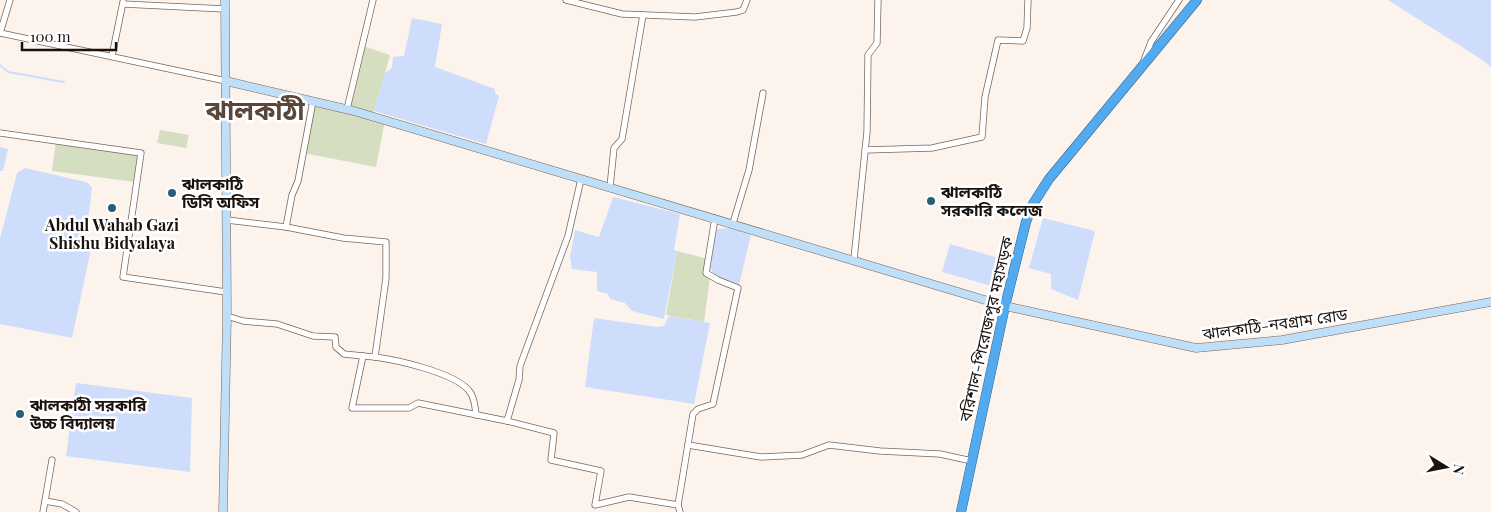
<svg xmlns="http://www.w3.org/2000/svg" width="1491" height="512" font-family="'Playfair Display','Noto Sans Bengali',serif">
<rect width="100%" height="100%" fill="#fdf3ed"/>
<!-- green -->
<g fill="#d6dec2">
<polygon points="363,46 390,55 373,116 385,120 376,167 303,153 313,101 347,110"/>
<polygon points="160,130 189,135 186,148 157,143"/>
<polygon points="56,141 141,153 135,182 52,171"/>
<polygon points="677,251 708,259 707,265 710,277 704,322 666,315"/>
</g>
<!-- water -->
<g fill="#ceddfb">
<polygon points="1388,0 1491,0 1491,67 1484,61"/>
<polygon points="412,18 442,24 435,67 495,89 495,93 499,96 486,144 374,111 385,73 392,68 393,57 404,56"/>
<polygon points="0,147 8,149 3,171 0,171"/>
<polygon points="25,168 86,182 92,187 86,238 93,240 72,338 0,324 0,239 17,173"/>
<polygon points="613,197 680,214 674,250 677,251 664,319 632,311 625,303 610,299 608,294 597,291 597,272 572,269 570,257 575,230 599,237"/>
<polygon points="1043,218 1095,231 1078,300 1051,289 1051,274 1029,268"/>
<polygon points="729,228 751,235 739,285 715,276 710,268 717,229"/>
<polygon points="950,244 999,258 992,286 942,272"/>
<polygon points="669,316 710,323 694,404 585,387 594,318 657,327 664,326"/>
<polygon points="76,383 192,398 190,472 66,456"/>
</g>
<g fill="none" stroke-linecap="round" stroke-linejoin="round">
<!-- stream -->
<polyline stroke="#ceddfb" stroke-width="2" points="0,65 8,72 64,82"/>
<!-- minor casing -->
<g stroke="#796459" stroke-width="7">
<g id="minor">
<polyline points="566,0 622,14 695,17 737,12 743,10 747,0"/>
<polyline points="123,4 225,9"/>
<polyline points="0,33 226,81"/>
<polyline points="0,33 10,0"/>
<polyline points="112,56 123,2"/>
<polyline points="1143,63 1151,42 1179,0"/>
<polyline points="347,109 373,0"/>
<polyline points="0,133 141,153 123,277 226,292"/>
<polyline points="865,150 932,148 982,137 985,97 998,40 1023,41 1027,28 1028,0"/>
<polyline points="610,187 614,148 622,139 643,15"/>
<polyline points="227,220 286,227 292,195 298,181 313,101"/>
<polyline points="733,223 749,170 763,93"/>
<polyline points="286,227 343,238 386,242 386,278 375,357 363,356"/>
<polyline points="854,259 867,132 868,55 877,43 878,0"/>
<polyline points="227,316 243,321 277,324 313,336 335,337 336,347 344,354 363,356 352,408 409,408 418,403 507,421 519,380 520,366 568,236 581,179"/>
<path d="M375 357C397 360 457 373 470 392 475 399 475 407 476 415"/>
<polyline points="507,421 554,433 551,460 601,471 595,505 629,497 678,505"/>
<polyline points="688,445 761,457 802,455 829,445 880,451 940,454 972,461"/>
<polyline points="52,460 45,501 62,504 76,512"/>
<polyline points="43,512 45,501"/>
<polyline points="680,512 678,505 693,414 698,409 713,404 738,288 718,280 706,273 715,218"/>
</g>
</g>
<!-- secondary casing -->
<g stroke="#796459" stroke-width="9">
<g id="secondary">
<polyline points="226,81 354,111 1005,306 1196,348 1282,340 1491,302"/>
<polyline points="223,512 227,316 225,0"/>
</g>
</g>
<!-- trunk casing -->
<g stroke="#24679c" stroke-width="10">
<polyline id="trunk" points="961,512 1005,306 1026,222 1033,204 1049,179 1197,0"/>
</g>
<!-- minor -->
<use href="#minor" stroke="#fff" stroke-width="5.5"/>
<!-- secondary -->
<use href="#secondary" stroke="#bfdff8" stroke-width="8"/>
<!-- trunk -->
<use href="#trunk" stroke="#54aaee" stroke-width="9"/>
</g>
<!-- markers -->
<g fill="#285e79" stroke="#fff" stroke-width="2">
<circle cx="172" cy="193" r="5"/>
<circle cx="931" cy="201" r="5"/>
<circle cx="112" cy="208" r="5"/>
<circle cx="20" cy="414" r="5"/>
</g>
<g text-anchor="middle" stroke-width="5" stroke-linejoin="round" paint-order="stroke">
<!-- poi labels -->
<g font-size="16" font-weight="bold" fill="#1a120e" stroke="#fff" text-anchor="start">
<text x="182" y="190">ঝালকাঠি<tspan x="182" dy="18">ডিসি অফিস</tspan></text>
<text x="941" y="198">ঝালকাঠি<tspan x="941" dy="18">সরকারি কলেজ</tspan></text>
<text x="112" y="231" text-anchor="middle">Abdul Wahab Gazi<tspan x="112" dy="18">Shishu Bidyalaya</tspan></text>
<text x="30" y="411">ঝালকাঠী সরকারি<tspan x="30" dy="18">উচ্চ বিদ্যালয়</tspan></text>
</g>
<!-- street labels -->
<g font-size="16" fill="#1a120e" stroke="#fff">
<text transform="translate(1275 324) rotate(-8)" y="6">ঝালকাঠি-নবগ্রাম রোড</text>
<text transform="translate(986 329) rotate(-77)" y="6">বরিশাল-পিরোজপুর মহাসড়ক</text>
</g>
<!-- town labels -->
<g font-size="26" font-weight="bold" fill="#5a463b" stroke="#fff">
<text x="255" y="120">ঝালকাঠী</text>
</g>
</g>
<!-- north arrow -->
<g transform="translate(1446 467) rotate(100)" stroke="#ffffff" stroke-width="4" paint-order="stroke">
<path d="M0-4L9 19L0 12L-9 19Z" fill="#1a120e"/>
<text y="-8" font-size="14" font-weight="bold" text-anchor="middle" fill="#1a120e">N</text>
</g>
<!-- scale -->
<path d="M22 42v8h94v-8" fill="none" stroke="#1a120e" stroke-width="2.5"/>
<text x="30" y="42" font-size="15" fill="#1a120e" stroke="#ffffff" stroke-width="4" paint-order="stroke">100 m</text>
</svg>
